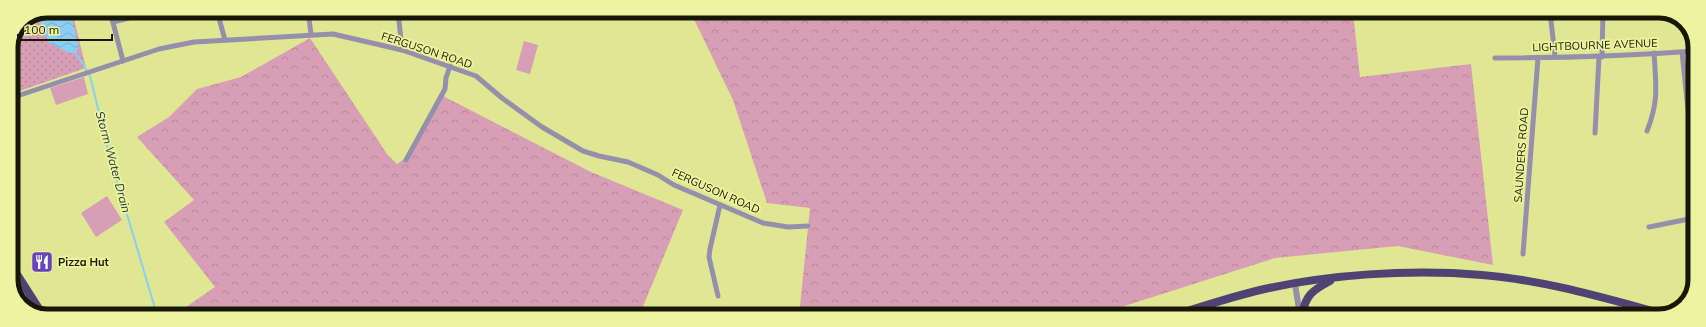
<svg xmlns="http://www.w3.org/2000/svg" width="1706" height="327" font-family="Mulish,sans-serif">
<defs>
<pattern id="green-dots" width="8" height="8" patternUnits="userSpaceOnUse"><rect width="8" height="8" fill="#d79eb6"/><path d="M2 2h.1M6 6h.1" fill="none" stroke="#b8879b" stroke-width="1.8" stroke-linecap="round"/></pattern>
<pattern id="forest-crowns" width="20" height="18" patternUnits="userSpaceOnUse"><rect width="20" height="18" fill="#d79eb6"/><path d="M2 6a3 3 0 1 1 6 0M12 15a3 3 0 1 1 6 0" fill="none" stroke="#b8879b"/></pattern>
<pattern id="water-waves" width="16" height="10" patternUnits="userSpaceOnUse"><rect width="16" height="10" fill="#8acff3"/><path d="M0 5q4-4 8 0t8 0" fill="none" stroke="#76b1cf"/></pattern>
</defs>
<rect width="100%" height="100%" fill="#e0e792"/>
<!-- green -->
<polygon fill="url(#green-dots)" points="47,11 72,11 86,68 11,94 11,47 22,21"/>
<!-- forest -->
<g fill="url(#forest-crowns)">
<polygon points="690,11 1353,12 1360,77 1471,64 1493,265 1398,246 1275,258 1093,316 799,316 810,208 767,203 733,100"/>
<polygon points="310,38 387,154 397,164 407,157 443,96 591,172 683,210 639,316 190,315 183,309 215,287 164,222 194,200 137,137 169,117 197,89 241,77"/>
</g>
<!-- pitch -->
<g fill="#d79eb6">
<polygon points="524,41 538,45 530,74 516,70"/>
<polygon points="84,77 88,94 56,105 50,88"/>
<polygon points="107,196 122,220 96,237 81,213"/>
</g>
<!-- water -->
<polygon fill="url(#water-waves)" points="47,11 70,11 79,48 72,54 49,43 41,27 38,15"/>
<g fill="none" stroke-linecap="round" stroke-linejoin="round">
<!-- stream -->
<polyline stroke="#8acff3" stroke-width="2" points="74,50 90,76 110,157 157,315"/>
<!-- minor -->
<g stroke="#9490ab" stroke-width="5">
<polyline points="110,11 123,61"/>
<polyline points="217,11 225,40"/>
<polyline points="308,11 311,34"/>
<polyline points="398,11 402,50"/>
<polyline points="1550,12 1555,56"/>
<polyline points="113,22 157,11"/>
<polyline points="1682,52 1688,110"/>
<polyline points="1602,57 1603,12"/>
<path d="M1495 58C1562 58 1628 56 1695 51"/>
<polyline points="11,98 159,49 194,42 333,34 402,50 476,76 502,98 542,127 583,151 599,156 628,162 658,175 674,185 763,223 788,227 808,226"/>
<path d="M1647 131C1659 101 1656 85 1654 53"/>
<polyline points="1595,133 1599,57"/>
<polyline points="406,160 445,89 446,78 450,66"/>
<polyline points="1649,227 1694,218"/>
<polyline points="1523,254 1538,58"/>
<polyline points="1688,279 1688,219"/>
<polyline points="718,296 709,257 710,249 720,205"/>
</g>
<!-- tertiary -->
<polyline stroke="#9490ab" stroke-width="6" points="1295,284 1300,316"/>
<!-- trunk -->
<g stroke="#4e4474" stroke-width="8">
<polyline points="11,265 43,315"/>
<path d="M1172 316C1200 307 1228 298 1256 291 1326 274 1411 269 1482 275 1544 280 1604 298 1664 314"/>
<path d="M1302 316C1305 295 1313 290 1330 281"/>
</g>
</g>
<!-- icons -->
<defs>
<g id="restaurant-square" transform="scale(1.15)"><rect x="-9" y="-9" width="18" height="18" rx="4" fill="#6845bd" stroke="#edf49f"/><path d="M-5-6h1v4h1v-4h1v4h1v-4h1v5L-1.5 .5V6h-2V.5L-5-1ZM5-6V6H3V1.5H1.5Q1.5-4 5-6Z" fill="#fff"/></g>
</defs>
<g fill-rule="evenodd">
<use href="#restaurant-square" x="42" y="262"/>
</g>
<g text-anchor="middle" stroke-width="3.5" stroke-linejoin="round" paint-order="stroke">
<!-- street labels -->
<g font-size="11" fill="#161801" stroke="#edf49f">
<text transform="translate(1595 45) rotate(-2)" y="4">LIGHTBOURNE AVENUE</text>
<text transform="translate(427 50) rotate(18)" y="4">FERGUSON ROAD</text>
<text transform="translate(1521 155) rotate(-86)" y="4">SAUNDERS ROAD</text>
<text transform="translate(716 191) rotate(24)" y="4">FERGUSON ROAD</text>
</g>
<!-- poi labels -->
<g font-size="11" font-weight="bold" fill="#161801" stroke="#edf49f" text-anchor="start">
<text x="58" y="266">Pizza Hut</text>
</g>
<!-- water labels -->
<g font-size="12" font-style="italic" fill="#173747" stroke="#edf49f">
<text transform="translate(113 162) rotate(75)" y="4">Storm Water Drain</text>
</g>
</g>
<!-- crop -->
<path d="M0 0H1706V327H0ZM47 18H1659A29 29 0 0 1 1688 47V280A29 29 0 0 1 1659 309H47A29 29 0 0 1 18 280V47A29 29 0 0 1 47 18Z" fill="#edf49f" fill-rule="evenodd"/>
<path fill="none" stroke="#161801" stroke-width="5" d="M47 18H1659A29 29 0 0 1 1688 47V280A29 29 0 0 1 1659 309H47A29 29 0 0 1 18 280V47A29 29 0 0 1 47 18Z"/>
<!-- scale -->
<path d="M18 34v6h94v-6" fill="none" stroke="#161801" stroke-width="2"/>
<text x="24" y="34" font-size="12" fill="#161801" stroke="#edf49f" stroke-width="3" paint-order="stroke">100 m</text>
</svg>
